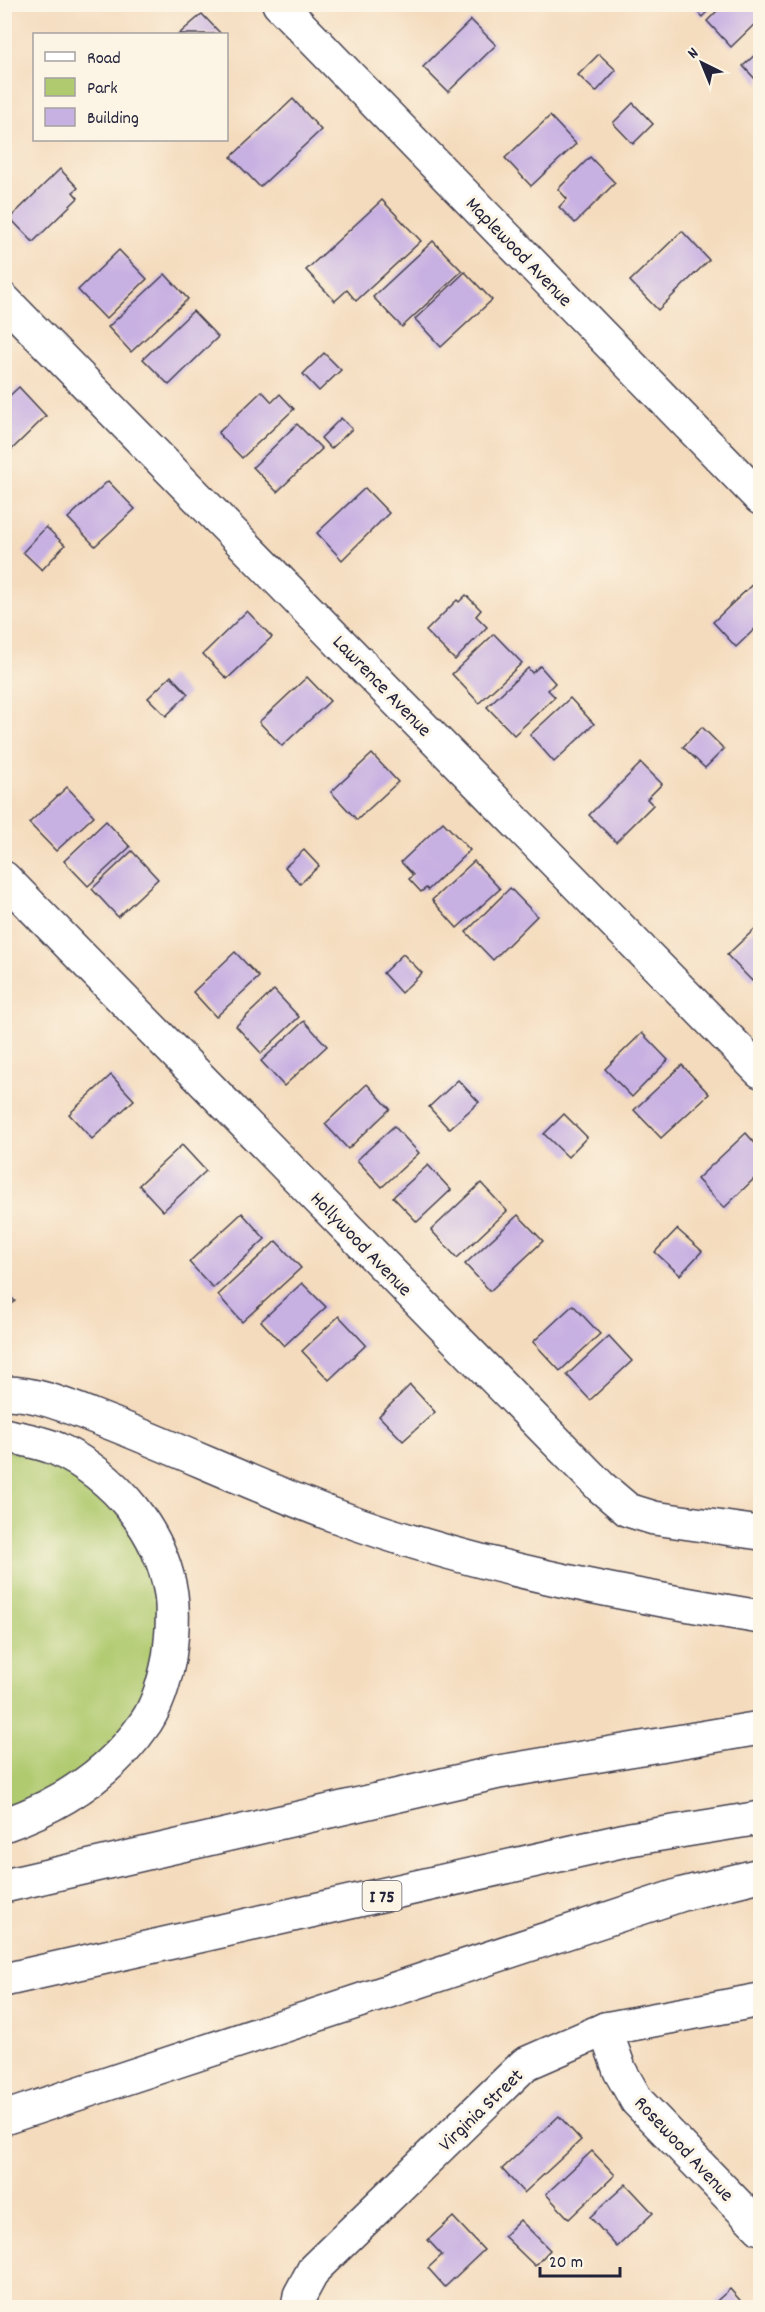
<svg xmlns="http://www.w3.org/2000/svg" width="765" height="2312" font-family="Dekko,sans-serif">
<rect width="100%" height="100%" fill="#fcf5e5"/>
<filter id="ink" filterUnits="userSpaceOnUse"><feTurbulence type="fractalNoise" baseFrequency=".0167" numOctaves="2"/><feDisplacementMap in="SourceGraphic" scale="12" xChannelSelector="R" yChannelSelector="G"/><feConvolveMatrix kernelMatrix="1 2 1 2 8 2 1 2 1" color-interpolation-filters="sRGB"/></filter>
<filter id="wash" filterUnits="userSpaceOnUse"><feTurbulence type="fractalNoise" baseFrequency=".008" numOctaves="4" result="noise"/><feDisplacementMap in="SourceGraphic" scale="24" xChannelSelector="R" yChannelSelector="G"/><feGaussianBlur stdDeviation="1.35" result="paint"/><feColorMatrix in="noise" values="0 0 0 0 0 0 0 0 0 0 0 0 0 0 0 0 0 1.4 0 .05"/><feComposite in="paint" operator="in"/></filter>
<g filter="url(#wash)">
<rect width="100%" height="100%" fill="#f4dbbd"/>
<!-- green -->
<polygon fill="#b0ca70" stroke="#697656" stroke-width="1.5" points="5,1450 46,1458 84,1480 118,1512 152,1566 162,1617 153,1673 137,1709 107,1753 61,1787 12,1806 5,1801"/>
<g id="blocks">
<!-- building -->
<g fill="#c7b0e2">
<polygon points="690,4 715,4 702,17"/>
<polygon points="724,4 760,4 760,19 731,47 707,21"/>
<polygon points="202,14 221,34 179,34"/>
<polygon points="471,20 496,45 448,92 423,67"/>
<polygon points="760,50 760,84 743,66"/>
<polygon points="599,54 616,70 596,92 578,75"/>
<polygon points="293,99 321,130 260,187 231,157"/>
<polygon points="633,103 653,124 633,144 613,123"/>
<polygon points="550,116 576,144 531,186 505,158"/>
<polygon points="590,157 615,183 575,223 559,207 567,199 558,189"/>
<polygon points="60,169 78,188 73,192 78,198 33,242 10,218"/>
<polygon points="382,200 421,241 356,301 347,290 335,301 306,270"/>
<polygon points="682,231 709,260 658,310 630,281"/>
<polygon points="433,241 462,271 402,327 373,297"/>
<polygon points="119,250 147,279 106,319 78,290"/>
<polygon points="465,272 492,300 441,347 415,319"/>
<polygon points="165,274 188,299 131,352 108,327"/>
<polygon points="193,311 218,337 169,385 143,359"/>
<polygon points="324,353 341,370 319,391 303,374"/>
<polygon points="19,387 46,416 4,457 4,401"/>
<polygon points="262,391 272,402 280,394 294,409 242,458 218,433"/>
<polygon points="341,418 352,429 331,449 321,438"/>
<polygon points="297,424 322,449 277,492 253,467"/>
<polygon points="108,481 135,509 95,546 68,518"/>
<polygon points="365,488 389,513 342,560 317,533"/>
<polygon points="46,527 65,545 42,570 23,552"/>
<polygon points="759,578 760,624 736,647 713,622"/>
<polygon points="466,595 481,610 476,616 487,627 455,660 426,631 457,600 459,602"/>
<polygon points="247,611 272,637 227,679 203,654"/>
<polygon points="494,634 522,663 479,703 452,674"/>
<polygon points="540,666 555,683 548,690 555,697 514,735 487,707 528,668 532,673"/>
<polygon points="171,676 188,694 166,716 148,698"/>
<polygon points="307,677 330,701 282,746 259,722"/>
<polygon points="570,698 594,724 554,762 530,735"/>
<polygon points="702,727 724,749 705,768 683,747"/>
<polygon points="372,754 398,782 357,820 331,792"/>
<polygon points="641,763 662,784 647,799 653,805 616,842 589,815"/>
<polygon points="67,787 94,816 56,851 29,823"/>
<polygon points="106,821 130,847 88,886 64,861"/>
<polygon points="443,822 470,850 428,890 426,888 421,892 409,879 413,875 401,862"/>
<polygon points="304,850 319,866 300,884 285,867"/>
<polygon points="132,851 158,879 118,917 92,889"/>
<polygon points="474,861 500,889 457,928 432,900"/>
<polygon points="510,888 537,916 493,960 466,932"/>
<polygon points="760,924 760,972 752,981 727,955"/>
<polygon points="235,952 259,977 216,1017 193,992"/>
<polygon points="403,954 422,973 401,993 383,973"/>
<polygon points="274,990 299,1017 261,1053 236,1026"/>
<polygon points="304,1021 327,1046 284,1086 261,1061"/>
<polygon points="642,1033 668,1060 632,1097 605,1069"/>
<polygon points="682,1065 709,1094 661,1138 634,1110"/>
<polygon points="111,1075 134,1100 92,1139 69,1114"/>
<polygon points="458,1080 479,1102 449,1129 429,1107"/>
<polygon points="367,1084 390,1109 348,1149 325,1124"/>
<polygon points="564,1114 587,1137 568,1157 544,1134"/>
<polygon points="394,1126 419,1153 382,1187 357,1160"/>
<polygon points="746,1133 760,1149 760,1173 724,1208 697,1179"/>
<polygon points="182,1145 206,1171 163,1211 139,1185"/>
<polygon points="428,1165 451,1190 417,1222 393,1197"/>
<polygon points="481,1183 507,1211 457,1258 431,1230"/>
<polygon points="242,1213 265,1239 213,1288 189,1262"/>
<polygon points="518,1215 543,1241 490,1291 465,1264"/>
<polygon points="677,1229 702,1251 680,1275 655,1252"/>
<polygon points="276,1241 301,1268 242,1322 218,1295"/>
<polygon points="302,1283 326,1307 284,1346 261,1321"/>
<polygon points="4,1291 15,1301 4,1311"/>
<polygon points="573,1305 600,1334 560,1371 533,1342"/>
<polygon points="339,1316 366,1345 329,1380 302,1351"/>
<polygon points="609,1336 632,1361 590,1400 567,1375"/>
<polygon points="410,1385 435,1412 403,1441 379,1416"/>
<polygon points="559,2116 581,2140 524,2193 502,2169"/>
<polygon points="592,2151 615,2175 569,2219 546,2194"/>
<polygon points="626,2184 653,2213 617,2247 590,2217"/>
<polygon points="453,2217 484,2250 445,2287 428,2268 442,2255 428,2240"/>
<polygon points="520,2220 550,2250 535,2266 504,2236"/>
<polygon points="730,2289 747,2308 709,2308"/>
</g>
</g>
</g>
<g filter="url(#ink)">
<use href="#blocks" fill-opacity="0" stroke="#423e4e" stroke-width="1.5"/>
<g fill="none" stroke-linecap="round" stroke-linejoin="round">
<!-- minor casing -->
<g stroke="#423e4e" stroke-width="36">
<g id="minor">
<polyline points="279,4 760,498"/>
<polyline points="4,300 760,1071"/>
<polyline points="4,878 601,1487 628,1510 654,1518 760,1533"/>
<polyline points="605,2029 620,2071 637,2101 760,2228"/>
<polyline points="298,2308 300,2295 314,2269 525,2064 605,2029 760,2000"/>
</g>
</g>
<!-- highway casing -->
<g stroke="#423e4e" stroke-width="36">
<g id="highway">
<path d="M4 1393C39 1392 81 1412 113 1424 188 1454 261 1488 336 1516 473 1567 617 1593 760 1617"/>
<path d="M4 1435C21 1439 41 1442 57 1449 115 1476 161 1531 171 1594 174 1616 172 1637 169 1658 165 1679 158 1704 146 1722 112 1772 61 1805 4 1825"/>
<polyline points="4,1886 499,1772 760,1728"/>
<polyline points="4,1980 630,1839 760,1818"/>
<polyline points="4,2118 683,1894 760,1875"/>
</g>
</g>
<!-- minor -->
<use href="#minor" stroke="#fff" stroke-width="33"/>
<!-- highway -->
<use href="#highway" stroke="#fff" stroke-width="33"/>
</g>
</g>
<g text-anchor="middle" stroke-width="6" stroke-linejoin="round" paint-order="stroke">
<!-- shield labels -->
<rect fill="#fcf5e5" stroke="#63616e" stroke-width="1.5" x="362.5" y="1881" width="39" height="30" rx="4.5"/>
<g font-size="18" font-weight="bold" fill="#22223b">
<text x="382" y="1902">I 75</text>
</g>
<!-- street labels -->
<g font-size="20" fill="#22223b" stroke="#fcf5e5">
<text transform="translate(520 251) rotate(46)" y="7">Maplewood Avenue</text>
<text transform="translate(383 685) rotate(46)" y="7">Lawrence Avenue</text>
<text transform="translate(362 1243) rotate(46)" y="7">Hollywood Avenue</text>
<text transform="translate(480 2109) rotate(-44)" y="7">Virginia Street</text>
<text transform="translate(685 2148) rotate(47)" y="7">Rosewood Avenue</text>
</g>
</g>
<!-- margin -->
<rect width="765" height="2312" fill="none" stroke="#fcf5e5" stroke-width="24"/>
<!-- legend -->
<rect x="33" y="33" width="195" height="108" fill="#fcf5e5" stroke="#a5a1a1" stroke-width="1.5"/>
<rect x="45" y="52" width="30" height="9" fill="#ffffff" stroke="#a5a1a1" stroke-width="1.5"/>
<text x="87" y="63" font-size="18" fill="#22223b">Road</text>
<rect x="45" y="78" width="30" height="18" fill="#b0ca70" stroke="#a5a1a1" stroke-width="1.5"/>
<text x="87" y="93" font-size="18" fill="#22223b">Park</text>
<rect x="45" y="108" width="30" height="18" fill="#c7b0e2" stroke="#a5a1a1" stroke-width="1.5"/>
<text x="87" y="123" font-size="18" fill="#22223b">Building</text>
<!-- north arrow -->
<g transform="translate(702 63) rotate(317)" stroke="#fcf5e5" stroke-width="4.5" paint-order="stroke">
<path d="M0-4.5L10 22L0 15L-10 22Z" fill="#22223b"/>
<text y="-9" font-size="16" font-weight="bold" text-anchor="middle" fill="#22223b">N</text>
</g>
<!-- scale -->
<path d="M540 2267v9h80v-9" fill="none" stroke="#22223b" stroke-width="3"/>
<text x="549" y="2267" font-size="18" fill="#22223b" stroke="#fcf5e5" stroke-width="4.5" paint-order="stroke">20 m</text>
</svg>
